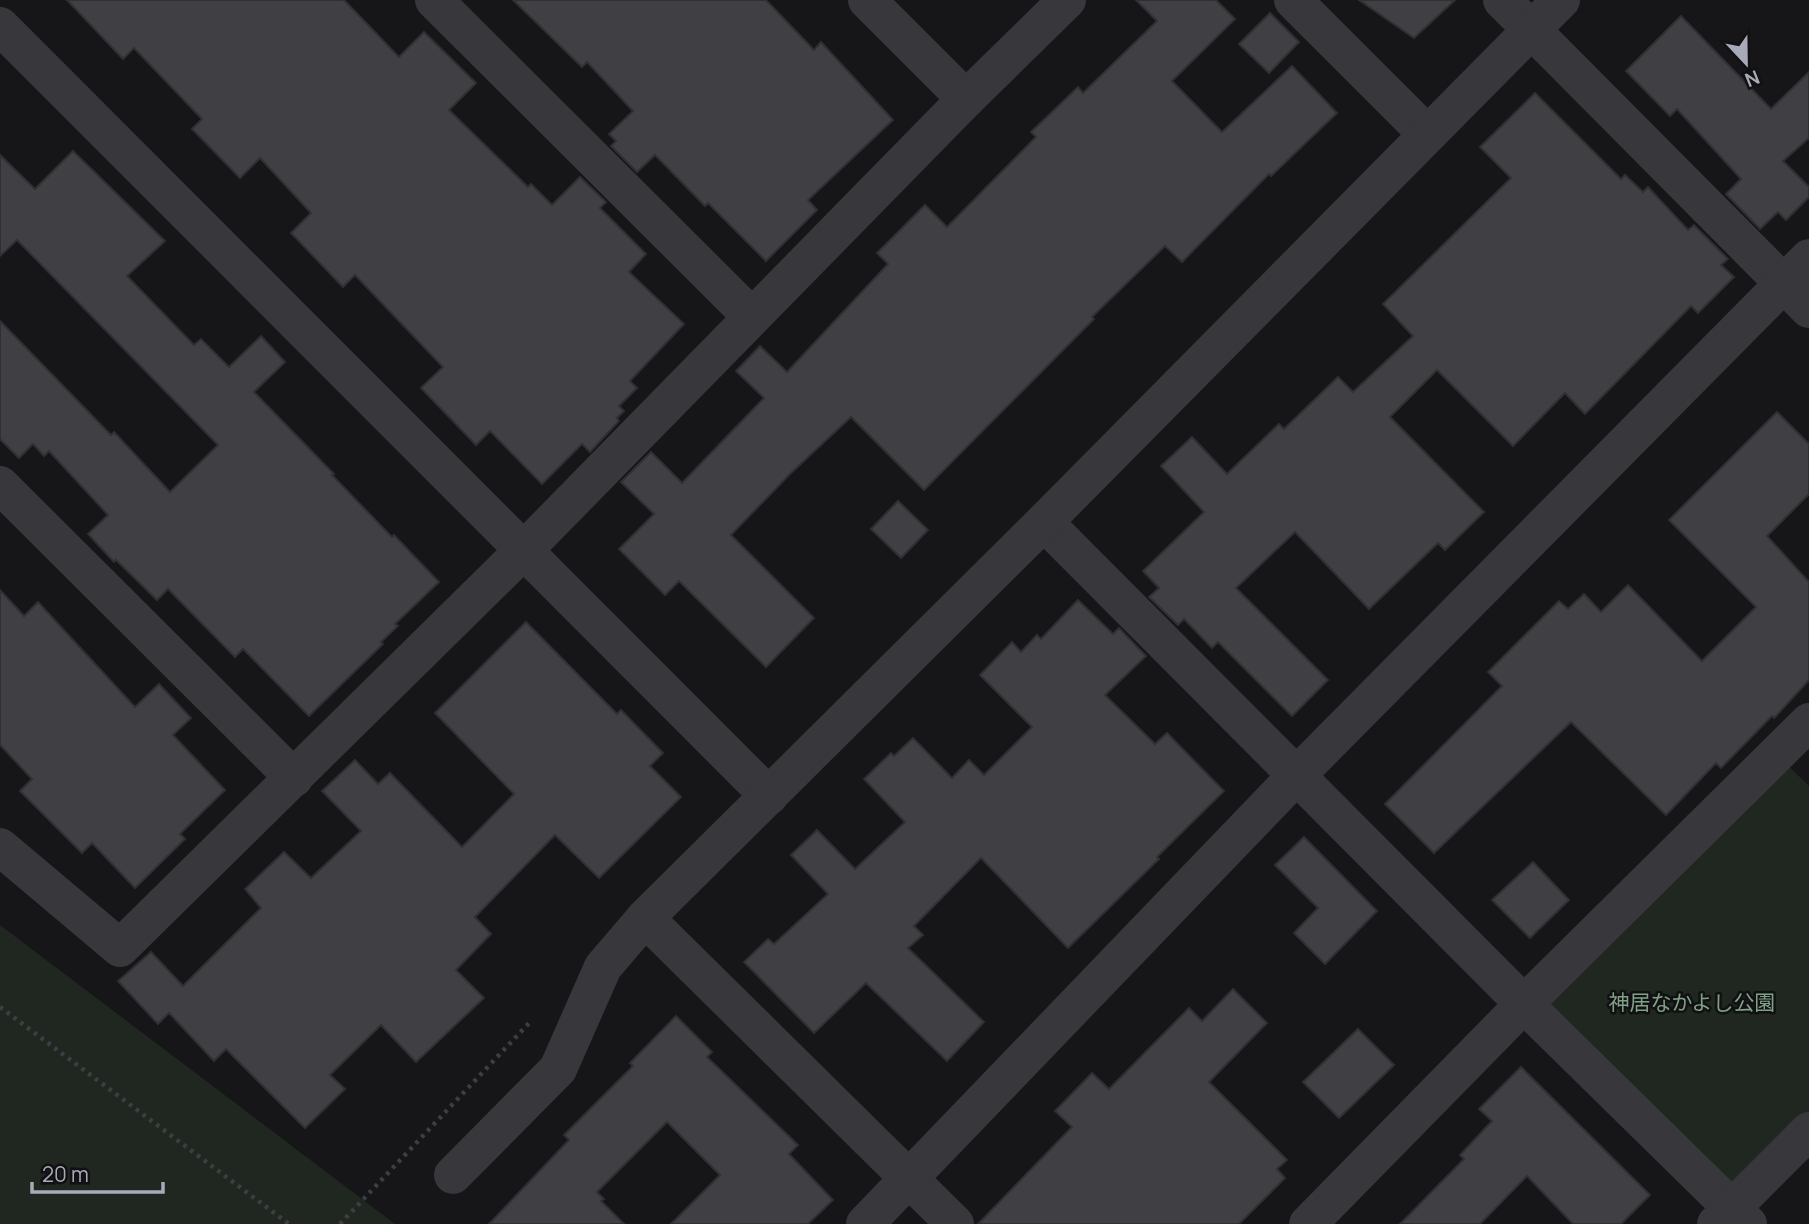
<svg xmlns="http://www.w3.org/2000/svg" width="1809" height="1224" font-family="Manrope,'Noto Sans JP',sans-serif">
<rect width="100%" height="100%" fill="#161517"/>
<!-- green -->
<g fill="#202721">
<polygon points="1776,754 1809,786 1809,1131 1732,1207 1524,1004"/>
<polygon points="0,925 395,1224 0,1224"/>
</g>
<!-- building -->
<g fill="#404044" stroke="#302f33" stroke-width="2">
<polygon points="67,0 344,0 399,57 424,32 476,83 449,110 528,187 531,184 552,205 580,177 606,202 600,208 646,254 629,272 684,324 630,381 637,388 619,406 624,411 617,418 619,421 590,452 582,444 542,484 490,431 476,445 421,388 443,367 355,275 343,287 291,233 311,213 260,158 240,178 192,129 202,119 134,48 123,59"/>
<polygon points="513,0 766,0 814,50 821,42 893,120 808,200 817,210 766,261 708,203 705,206 655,155 637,172 611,146 616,141 609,134 633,111 587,62 582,67"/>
<polygon points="1136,0 1216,0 1235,19 1172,81 1222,132 1292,66 1337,113 1271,176 1269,174 1182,262 1165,246 1092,317 1094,319 924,490 851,417 790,474 731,535 814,618 766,667 679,581 665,595 619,549 654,514 621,482 651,452 682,483 764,398 736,371 760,346 787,372 888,264 877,253 925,205 947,227 1036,137 1031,132 1078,87 1083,93 1157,21"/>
<polygon points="1359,0 1455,0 1414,38"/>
<polygon points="1270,13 1299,42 1269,73 1239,44"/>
<polygon points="1681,16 1771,109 1809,72 1809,138 1783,161 1809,187 1809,197 1786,220 1778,212 1760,229 1726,194 1741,179 1677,109 1670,116 1626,71"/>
<polygon points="1535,93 1621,179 1625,175 1643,192 1648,187 1688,230 1694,225 1728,259 1721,265 1734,277 1698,313 1691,306 1585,414 1565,393 1513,446 1437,370 1390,417 1484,512 1445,550 1438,543 1369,609 1295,532 1236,588 1328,680 1292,716 1218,642 1212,648 1184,619 1178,625 1149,597 1159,588 1143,571 1204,512 1161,466 1192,437 1227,474 1279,424 1284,429 1338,377 1353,392 1413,336 1383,304 1511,178 1480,147"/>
<polygon points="73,151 165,241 127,276 194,345 201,339 229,367 261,336 285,362 254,392 334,474 332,475 392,537 394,535 439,582 395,624 398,626 381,642 383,644 309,716 243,649 235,657 168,589 157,600 116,560 114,562 88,534 108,515 49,451 44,456 33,444 19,458 0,439 0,321 111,435 114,432 170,492 218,445 17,240 0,256 0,155 35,189"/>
<polygon points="1777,412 1809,444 1809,494 1767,536 1809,582 1809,680 1774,718 1772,716 1721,768 1716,763 1666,815 1571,722 1434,853 1385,804 1502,686 1488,672 1559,601 1568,609 1584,594 1601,612 1628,585 1702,661 1756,607 1669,520"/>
<polygon points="898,501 928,530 901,558 871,529"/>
<polygon points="0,590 24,616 38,602 135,707 159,684 191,718 173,735 225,790 180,834 185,839 135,888 92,843 82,853 20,791 32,779 0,745"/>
<polygon points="1078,600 1113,634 1119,628 1146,656 1105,695 1155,744 1167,733 1224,791 1157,857 1159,859 1068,948 981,858 914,926 923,935 908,948 984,1022 947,1061 866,983 814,1033 744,962 768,939 774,944 828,894 791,855 817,830 855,869 905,822 864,779 891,753 894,756 913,738 952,778 969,760 984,775 1032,727 980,675 1012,642 1021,652 1037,635 1041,639"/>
<polygon points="526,622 617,714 621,710 663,753 650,766 681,797 599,878 555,835 475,917 491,934 456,970 484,998 416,1062 381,1025 330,1075 345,1089 305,1128 226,1049 214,1061 169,1013 158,1024 118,981 151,952 183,986 261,908 245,889 284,852 311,878 361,831 322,791 355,760 378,784 390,773 462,847 514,794 435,713"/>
<polygon points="1304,837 1377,911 1325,964 1294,933 1318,908 1275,865"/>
<polygon points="1533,862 1569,900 1530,938 1492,900"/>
<polygon points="1233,989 1267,1023 1209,1082 1287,1160 1277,1169 1285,1178 1239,1224 978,1224 1072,1127 1055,1111 1092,1073 1109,1089 1189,1008 1202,1021"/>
<polygon points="676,1016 712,1052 707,1057 798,1145 789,1154 833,1200 808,1224 671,1224 720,1175 667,1122 597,1192 604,1199 601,1201 624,1224 489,1224 569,1140 564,1135 633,1066 630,1063"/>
<polygon points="1358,1029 1394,1065 1339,1118 1303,1082"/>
<polygon points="1521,1067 1650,1195 1621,1224 1573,1224 1527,1176 1480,1224 1400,1224 1464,1159 1460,1155 1492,1121 1479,1109"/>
</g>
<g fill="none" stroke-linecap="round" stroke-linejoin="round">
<!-- path -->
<g stroke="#3d3e43" stroke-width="4.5" stroke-dasharray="3.5 5" stroke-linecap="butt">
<polyline points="0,1007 289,1224"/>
<polyline points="340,1224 531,1021"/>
</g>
<!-- minor -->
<g stroke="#37373c" stroke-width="38">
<polyline points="434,0 752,317"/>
<polyline points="867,0 966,99"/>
<polyline points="1293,0 1427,134"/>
<polyline points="1502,0 1809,309"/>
<polyline points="0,26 769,796"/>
<polyline points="0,485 294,778"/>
<polyline points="1044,522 1524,1004 1748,1224"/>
<polyline points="0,847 120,948 525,549 966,99 1067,0"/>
<polyline points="645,918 955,1224"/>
<polyline points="453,1175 558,1069 603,967 645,918 1044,522 1561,0"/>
<polyline points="865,1224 1297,775 1809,258"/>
<polyline points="1308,1224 1524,1004 1809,722"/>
<polyline points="1716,1224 1809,1131"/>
</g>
</g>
<g text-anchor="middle" stroke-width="5" stroke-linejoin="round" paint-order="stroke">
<!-- park labels -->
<g font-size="21" fill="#7fa186" stroke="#111012">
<text x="1692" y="1010">神居なかよし公園</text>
</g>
</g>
<!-- north arrow -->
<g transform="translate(1746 63) rotate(158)" stroke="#111012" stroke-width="5" paint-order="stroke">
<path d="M0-5L12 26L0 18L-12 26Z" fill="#a8abb7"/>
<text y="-10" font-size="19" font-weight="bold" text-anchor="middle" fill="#a8abb7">N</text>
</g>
<!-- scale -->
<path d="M32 1182v10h131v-10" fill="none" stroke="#a8abb7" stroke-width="3.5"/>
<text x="42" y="1182" font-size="21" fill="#a8abb7" stroke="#111012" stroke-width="5" paint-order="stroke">20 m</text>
</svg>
